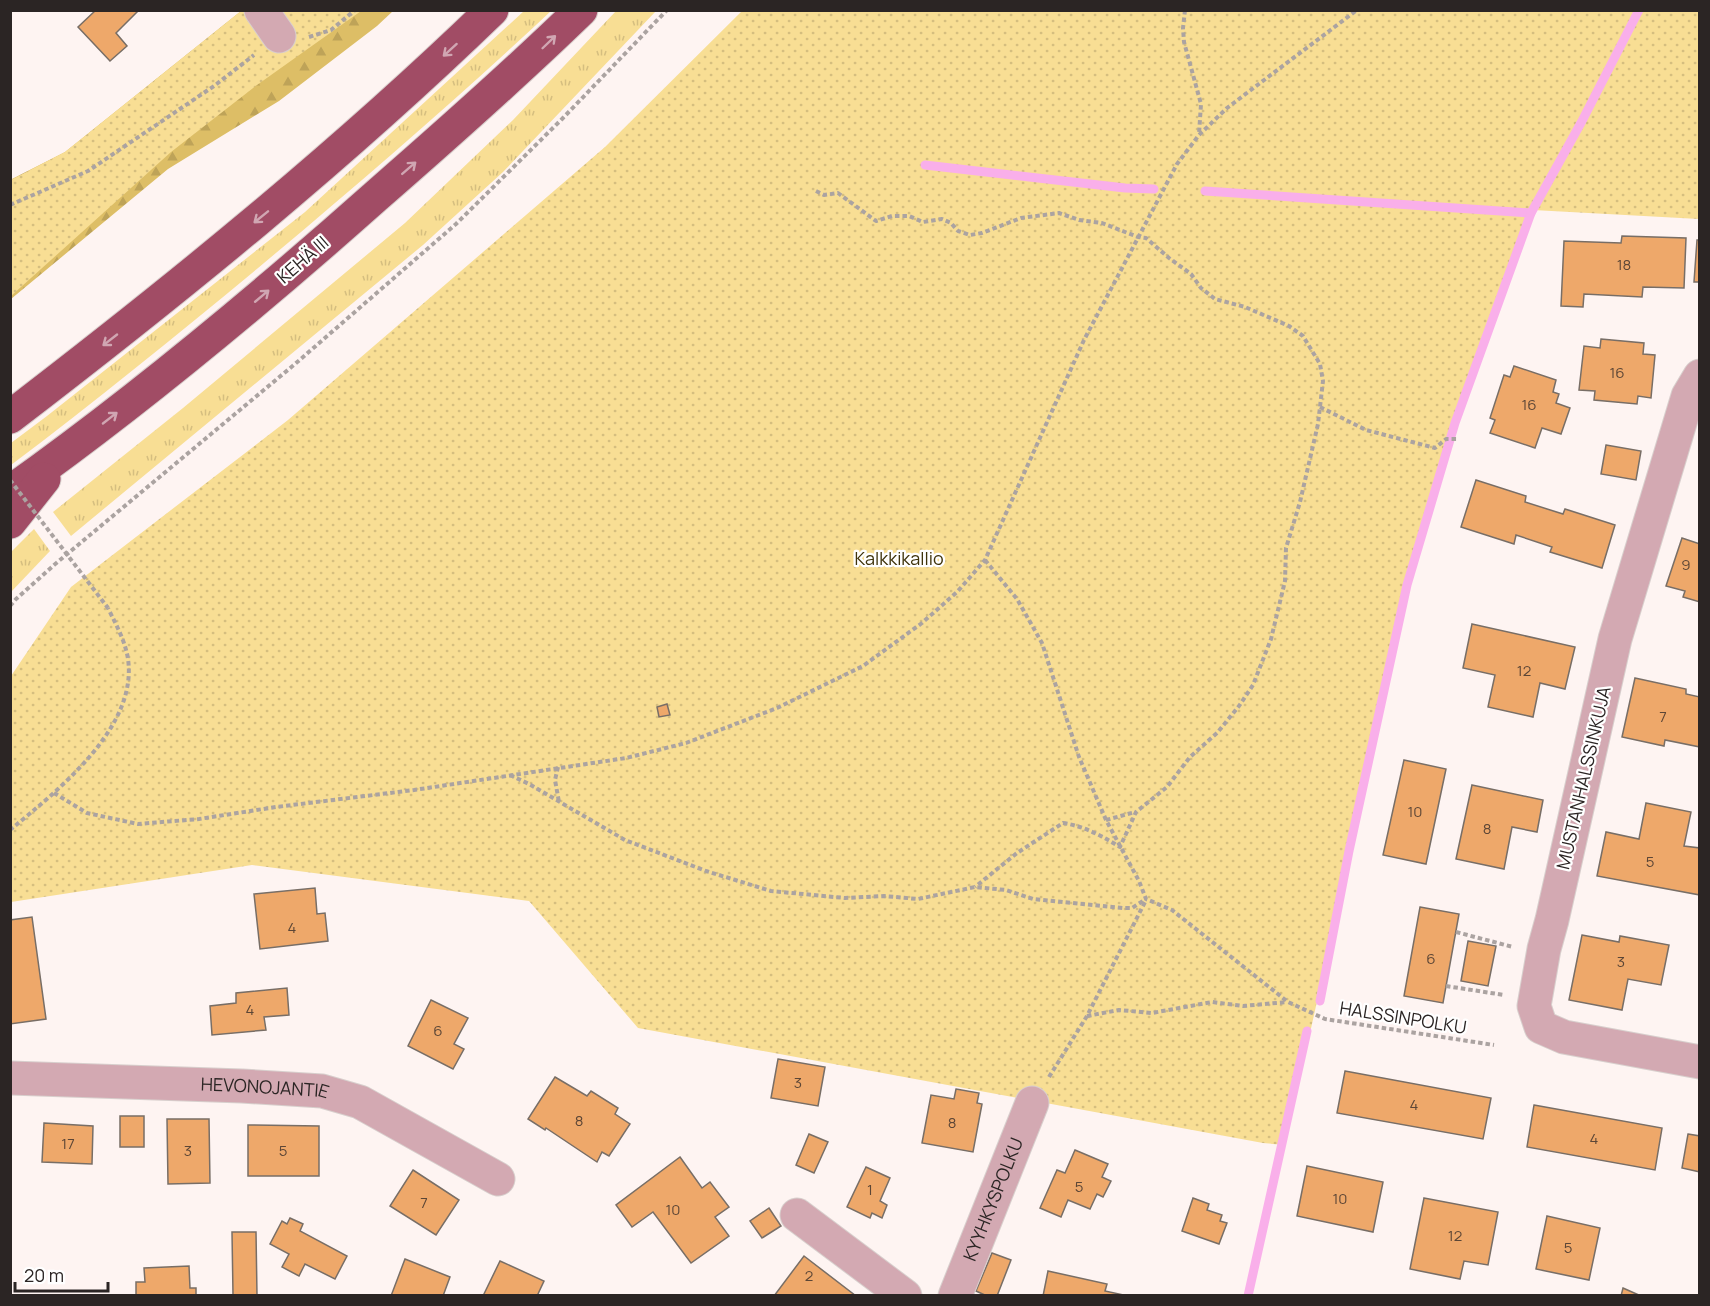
<svg xmlns="http://www.w3.org/2000/svg" width="1710" height="1306" font-family="Manrope,sans-serif">
<defs>
<pattern id="grass-tufts" width="24" height="20" patternUnits="userSpaceOnUse" patternTransform="scale(1.5)"><rect width="24" height="20" fill="#f8de94"/><path d="M3 7l-1-3M5 7V3M7 7l1-3M15 17l-1-3M17 17v-4M19 17l1-3" fill="none" stroke="#d5be7f"/></pattern>
<pattern id="forest-firs" width="22" height="20" patternUnits="userSpaceOnUse" patternTransform="scale(1.5)"><rect width="22" height="20" fill="#ddbe66"/><path d="M5 1l3.5 6h-7zM16 11l3.5 6h-7z" fill="#bea358"/></pattern>
<pattern id="park-dots" width="8" height="8" patternUnits="userSpaceOnUse" patternTransform="scale(1.5)"><rect width="8" height="8" fill="#f8de94"/><path d="M2 2h.1M6 6h.1" fill="none" stroke="#d5be7f" stroke-width="1.8" stroke-linecap="round"/></pattern>
</defs>
<rect width="100%" height="100%" fill="#fef4f2"/>
<!-- grass -->
<g fill="url(#grass-tufts)">
<path d="M524 11H551C458 98 362 181 264 263 181 332 97 400 11 465V443L47 416 305 212Z"/>
<polygon points="616,11 656,11 503,172 423,245 71,536 53,512 183,408 405,223 513,120"/>
<polygon points="34,529 50,551 11,592 11,552"/>
</g>
<!-- forest -->
<polygon fill="url(#forest-firs)" points="241,11 393,11 377,26 279,101 168,169 11,299 10,180 65,152"/>
<!-- park -->
<g fill="url(#park-dots)">
<polygon points="241,11 361,11 257,85 171,152 11,296 11,180 65,152"/>
<polygon points="742,11 1699,11 1699,219 1533,210 1448,448 1410,587 1376,727 1347,867 1285,1145 1263,1143 638,1028 529,901 252,865 11,902 11,676 71,587 288,420 605,147"/>
</g>
<g fill="none" stroke-linecap="round" stroke-linejoin="round">
<!-- stream -->
<g stroke="#f9afea" stroke-width="9">
<polyline points="925,165 1125,188 1154,189"/>
<polyline points="1205,191 1531,213"/>
<polyline points="1320,1001 1349,851 1407,585 1455,423 1531,213 1582,121 1639,10"/>
<polyline points="1248,1296 1307,1031"/>
</g>
</g>
<!-- building -->
<g fill="#eea86a" stroke="#786e66" stroke-width="1.5">
<polygon points="96,10 139,10 116,33 127,46 110,61 78,27"/>
<polygon points="1622,236 1686,238 1684,288 1643,287 1642,297 1584,294 1583,307 1561,306 1564,241 1621,243"/>
<polygon points="1697,240 1700,240 1700,282 1694,282"/>
<polygon points="1601,339 1644,343 1643,354 1655,355 1651,398 1638,396 1637,404 1594,400 1595,391 1579,390 1584,346 1600,348"/>
<polygon points="1514,366 1556,380 1553,392 1559,394 1556,403 1570,408 1561,434 1542,428 1535,448 1490,433 1495,420 1490,418 1504,375 1510,377"/>
<polygon points="1606,445 1641,451 1636,480 1601,474"/>
<polygon points="1476,480 1526,496 1525,502 1563,514 1565,509 1615,525 1602,568 1550,552 1552,547 1516,535 1514,544 1461,527"/>
<polygon points="1682,538 1700,544 1700,602 1683,597 1685,591 1666,586"/>
<polygon points="1472,624 1575,647 1565,689 1540,683 1533,717 1488,707 1495,675 1463,668"/>
<polygon points="1635,678 1686,689 1686,694 1700,697 1700,747 1665,740 1664,746 1622,737"/>
<polygon points="667,704 670,715 659,717 657,707"/>
<polygon points="1404,760 1446,769 1426,864 1383,855"/>
<polygon points="1472,785 1543,800 1537,832 1512,827 1504,869 1456,859"/>
<polygon points="1646,803 1691,812 1684,846 1700,848 1700,895 1597,876 1606,832 1639,839"/>
<polygon points="315,888 317,914 325,913 328,941 260,949 254,894"/>
<polygon points="1420,907 1459,914 1443,1003 1404,996"/>
<polygon points="32,917 46,1019 10,1024 10,920"/>
<polygon points="1582,935 1619,942 1620,936 1669,945 1661,985 1628,979 1622,1010 1569,1000"/>
<polygon points="1468,941 1496,946 1488,986 1461,981"/>
<polygon points="287,988 289,1015 264,1017 266,1030 212,1035 210,1006 236,1003 236,993"/>
<polygon points="431,1000 468,1018 454,1044 464,1049 453,1069 408,1046"/>
<polygon points="778,1059 825,1067 818,1106 771,1098"/>
<polygon points="1345,1071 1491,1098 1483,1139 1337,1113"/>
<polygon points="555,1077 587,1096 591,1091 618,1108 615,1114 630,1124 609,1156 602,1152 597,1162 546,1128 545,1130 528,1119"/>
<polygon points="956,1089 979,1093 977,1103 982,1104 973,1152 922,1143 931,1095 954,1099"/>
<polygon points="1534,1105 1662,1128 1655,1170 1527,1147"/>
<rect x="120" y="1116" width="24" height="31"/>
<polygon points="167,1119 209,1119 210,1183 168,1184"/>
<polygon points="44,1123 93,1126 92,1164 42,1162"/>
<polygon points="248,1125 319,1126 319,1176 248,1176"/>
<polygon points="809,1134 828,1142 814,1173 796,1165"/>
<polygon points="1688,1134 1700,1136 1700,1172 1682,1168"/>
<polygon points="1075,1150 1108,1164 1102,1177 1111,1181 1103,1197 1097,1194 1090,1209 1068,1200 1061,1217 1040,1208 1057,1170 1065,1173"/>
<polygon points="680,1157 702,1188 710,1182 729,1207 715,1217 729,1236 691,1263 653,1212 632,1227 616,1205"/>
<polygon points="1307,1166 1383,1182 1373,1232 1297,1216"/>
<polygon points="866,1167 890,1178 880,1201 887,1205 882,1218 872,1213 870,1218 847,1207"/>
<polygon points="413,1170 459,1200 436,1235 390,1206"/>
<polygon points="1193,1198 1209,1204 1207,1210 1222,1215 1220,1221 1227,1223 1219,1244 1182,1231"/>
<polygon points="1424,1198 1498,1212 1488,1265 1464,1261 1460,1279 1410,1269"/>
<polygon points="769,1208 781,1226 762,1238 750,1221"/>
<polygon points="1547,1216 1600,1228 1589,1280 1536,1269"/>
<polygon points="290,1218 303,1224 300,1231 347,1256 335,1279 305,1264 299,1276 282,1267 289,1254 270,1244 282,1221 287,1224"/>
<polygon points="232,1232 256,1232 257,1295 233,1295"/>
<polygon points="992,1253 1011,1260 997,1296 987,1296 976,1291"/>
<polygon points="804,1256 856,1296 774,1296"/>
<polygon points="405,1259 450,1277 443,1296 391,1296"/>
<polygon points="500,1261 544,1281 537,1296 483,1296"/>
<polygon points="189,1266 190,1288 196,1288 196,1296 136,1296 136,1282 145,1282 144,1268"/>
<polygon points="1048,1271 1107,1284 1105,1291 1128,1296 1043,1296"/>
<polygon points="1623,1288 1641,1296 1621,1296"/>
</g>
<g fill="none" stroke-linecap="round" stroke-linejoin="round">
<!-- street casing -->
<g stroke="#d8cfcd" stroke-width="35">
<g id="street">
<polyline points="261,10 279,36"/>
<polyline points="1700,376 1688,396 1615,639 1552,920 1544,949 1534,1006 1541,1027 1564,1037 1700,1062"/>
<path id="s1" d="M10 1078 242 1086 322 1091 360 1102 498 1179"/>
<polyline points="797,1215 905,1296"/>
<path id="s2" d="M955 1296 1032 1103"/>
</g>
</g>
<!-- highway casing -->
<g stroke="#d8cfcd" stroke-width="35">
<g id="highway">
<path d="M10 417C177 289 341 156 492 10"/>
<path d="M10 492C138 401 258 301 375 197 445 136 514 75 581 10"/>
<polyline points="10,522 44,479"/>
</g>
</g>
<!-- path -->
<g stroke="#aba3a1" stroke-width="4" stroke-dasharray="4.5 3" stroke-linecap="butt">
<polyline points="1185,10 1183,28 1184,42 1201,104 1199,134"/>
<polyline points="309,37 331,30 355,10"/>
<path d="M816 191 824 195 838 193 876 221 892 216H909L923 222 942 219 951 223 958 231 970 235 982 233 1021 218 1059 213 1079 220 1102 223 1138 237 1146 238 1169 258 1191 274 1201 288 1215 299 1245 307 1289 326 1303 336 1320 364 1323 381 1318 424 1300 502 1286 548 1285 581 1271 639 1253 685 1239 706 1217 733 1190 757 1167 787 1136 812 1120 847C1102 836 1084 826 1063 823L1017 853 975 887"/>
<polyline points="10,205 88,171 214,86 254,55"/>
<polyline points="1320,407 1366,430 1435,448 1446,439 1458,439"/>
<polyline points="985,560 1017,599 1042,643 1079,757 1106,820 1139,881 1146,899 1172,910 1288,1002 1325,1019 1494,1045"/>
<polyline points="10,606 16,599 54,565 295,364 456,224 562,119 667,10"/>
<polyline points="558,767 555,780 559,802"/>
<polyline points="510,775 529,784 625,840 706,871 771,891 845,898 884,896 918,899 975,887 1006,890 1033,899 1123,908 1132,908 1146,899"/>
<polyline points="54,793 87,813 138,824 199,819 276,807 414,790 626,758 686,743 777,708 863,666 922,623 958,591 985,560 1084,340 1177,164 1199,135 1227,108 1357,10"/>
<polyline points="1106,820 1135,812"/>
<path d="M10 830C57 791 138 728 128 659 125 640 116 625 108 608"/>
<polyline points="1456,932 1513,947"/>
<polyline points="1446,986 1504,995"/>
<polyline points="1087,1016 1119,1010 1152,1013 1212,1002 1243,1006 1287,1002"/>
<polyline points="1049,1077 1087,1016 1146,900"/>
</g>
<!-- street -->
<use href="#street" stroke="#d3a9b2" stroke-width="33"/>
<!-- highway -->
<use href="#highway" stroke="#a14c65" stroke-width="33"/>
<!-- path-bridge -->
<polyline stroke="#aba3a1" stroke-width="4" stroke-dasharray="4.5 3" stroke-linecap="butt" points="10,480 108,608"/>
</g>
<!-- one-way arrows -->
<defs><path id="oneway-shaft" d="M-6 0H5M1.5-3L5.5 0L1.5 3" fill="none" stroke-width="1.6" stroke-linecap="round" stroke-linejoin="round" transform="scale(1.5)"/></defs>
<g stroke="#d0a6b2">
<use href="#oneway-shaft" transform="translate(549 42) rotate(-44)"/>
<use href="#oneway-shaft" transform="translate(450 50) rotate(138)"/>
<use href="#oneway-shaft" transform="translate(409 168) rotate(-41)"/>
<use href="#oneway-shaft" transform="translate(261 217) rotate(141)"/>
<use href="#oneway-shaft" transform="translate(262 296) rotate(-40)"/>
<use href="#oneway-shaft" transform="translate(110 340) rotate(142)"/>
<use href="#oneway-shaft" transform="translate(110 418) rotate(-38)"/>
</g>
<g text-anchor="middle" stroke-width="4.5" stroke-linejoin="round" paint-order="stroke">
<!-- number labels -->
<g font-size="15" fill="#5c4636">
<text x="1624" y="270">18</text>
<text x="1617" y="378">16</text>
<text x="1529" y="410">16</text>
<text x="1686" y="570">9</text>
<text x="1524" y="676">12</text>
<text x="1663" y="722">7</text>
<text x="1415" y="817">10</text>
<text x="1487" y="834">8</text>
<text x="1650" y="867">5</text>
<text x="292" y="933">4</text>
<text x="1431" y="964">6</text>
<text x="1621" y="967">3</text>
<text x="250" y="1015">4</text>
<text x="438" y="1036">6</text>
<text x="798" y="1088">3</text>
<text x="1414" y="1110">4</text>
<text x="579" y="1126">8</text>
<text x="952" y="1128">8</text>
<text x="1594" y="1144">4</text>
<text x="68" y="1149">17</text>
<text x="188" y="1156">3</text>
<text x="283" y="1156">5</text>
<text x="1079" y="1192">5</text>
<text x="870" y="1195">1</text>
<text x="1340" y="1204">10</text>
<text x="424" y="1208">7</text>
<text x="673" y="1215">10</text>
<text x="1455" y="1241">12</text>
<text x="1568" y="1253">5</text>
<text x="809" y="1281">2</text>
</g>
<!-- street labels -->
<g font-size="18" fill="#2b2524" stroke="#fff">
<text transform="translate(303 260) rotate(-41)" y="6">KEHÄ III</text>
<text transform="translate(1584 778) rotate(-77)" y="6">MUSTANHALSSINKUJA</text>
<text transform="translate(1403 1018) rotate(9)" y="6">HALSSINPOLKU</text>
<text dy="6" stroke="none"><textPath href="#s1" startOffset="255">HEVONOJANTIE</textPath></text>
<text dy="6" stroke="none"><textPath href="#s2" startOffset="104">KYYHKYSPOLKU</textPath></text>
</g>
<!-- park labels -->
<g font-size="18" fill="#3f330b" stroke="#fff">
<text x="899" y="565">Kalkkikallio</text>
</g>
</g>
<!-- border -->
<rect width="1710" height="1306" fill="none" stroke="#2b2524" stroke-width="24"/>
<!-- scale -->
<path d="M15 1282v9h93v-9" fill="none" stroke="#2b2524" stroke-width="3"/>
<text x="24" y="1282" font-size="18" fill="#2b2524" stroke="#ffffff" stroke-width="4.5" paint-order="stroke">20 m</text>
</svg>
